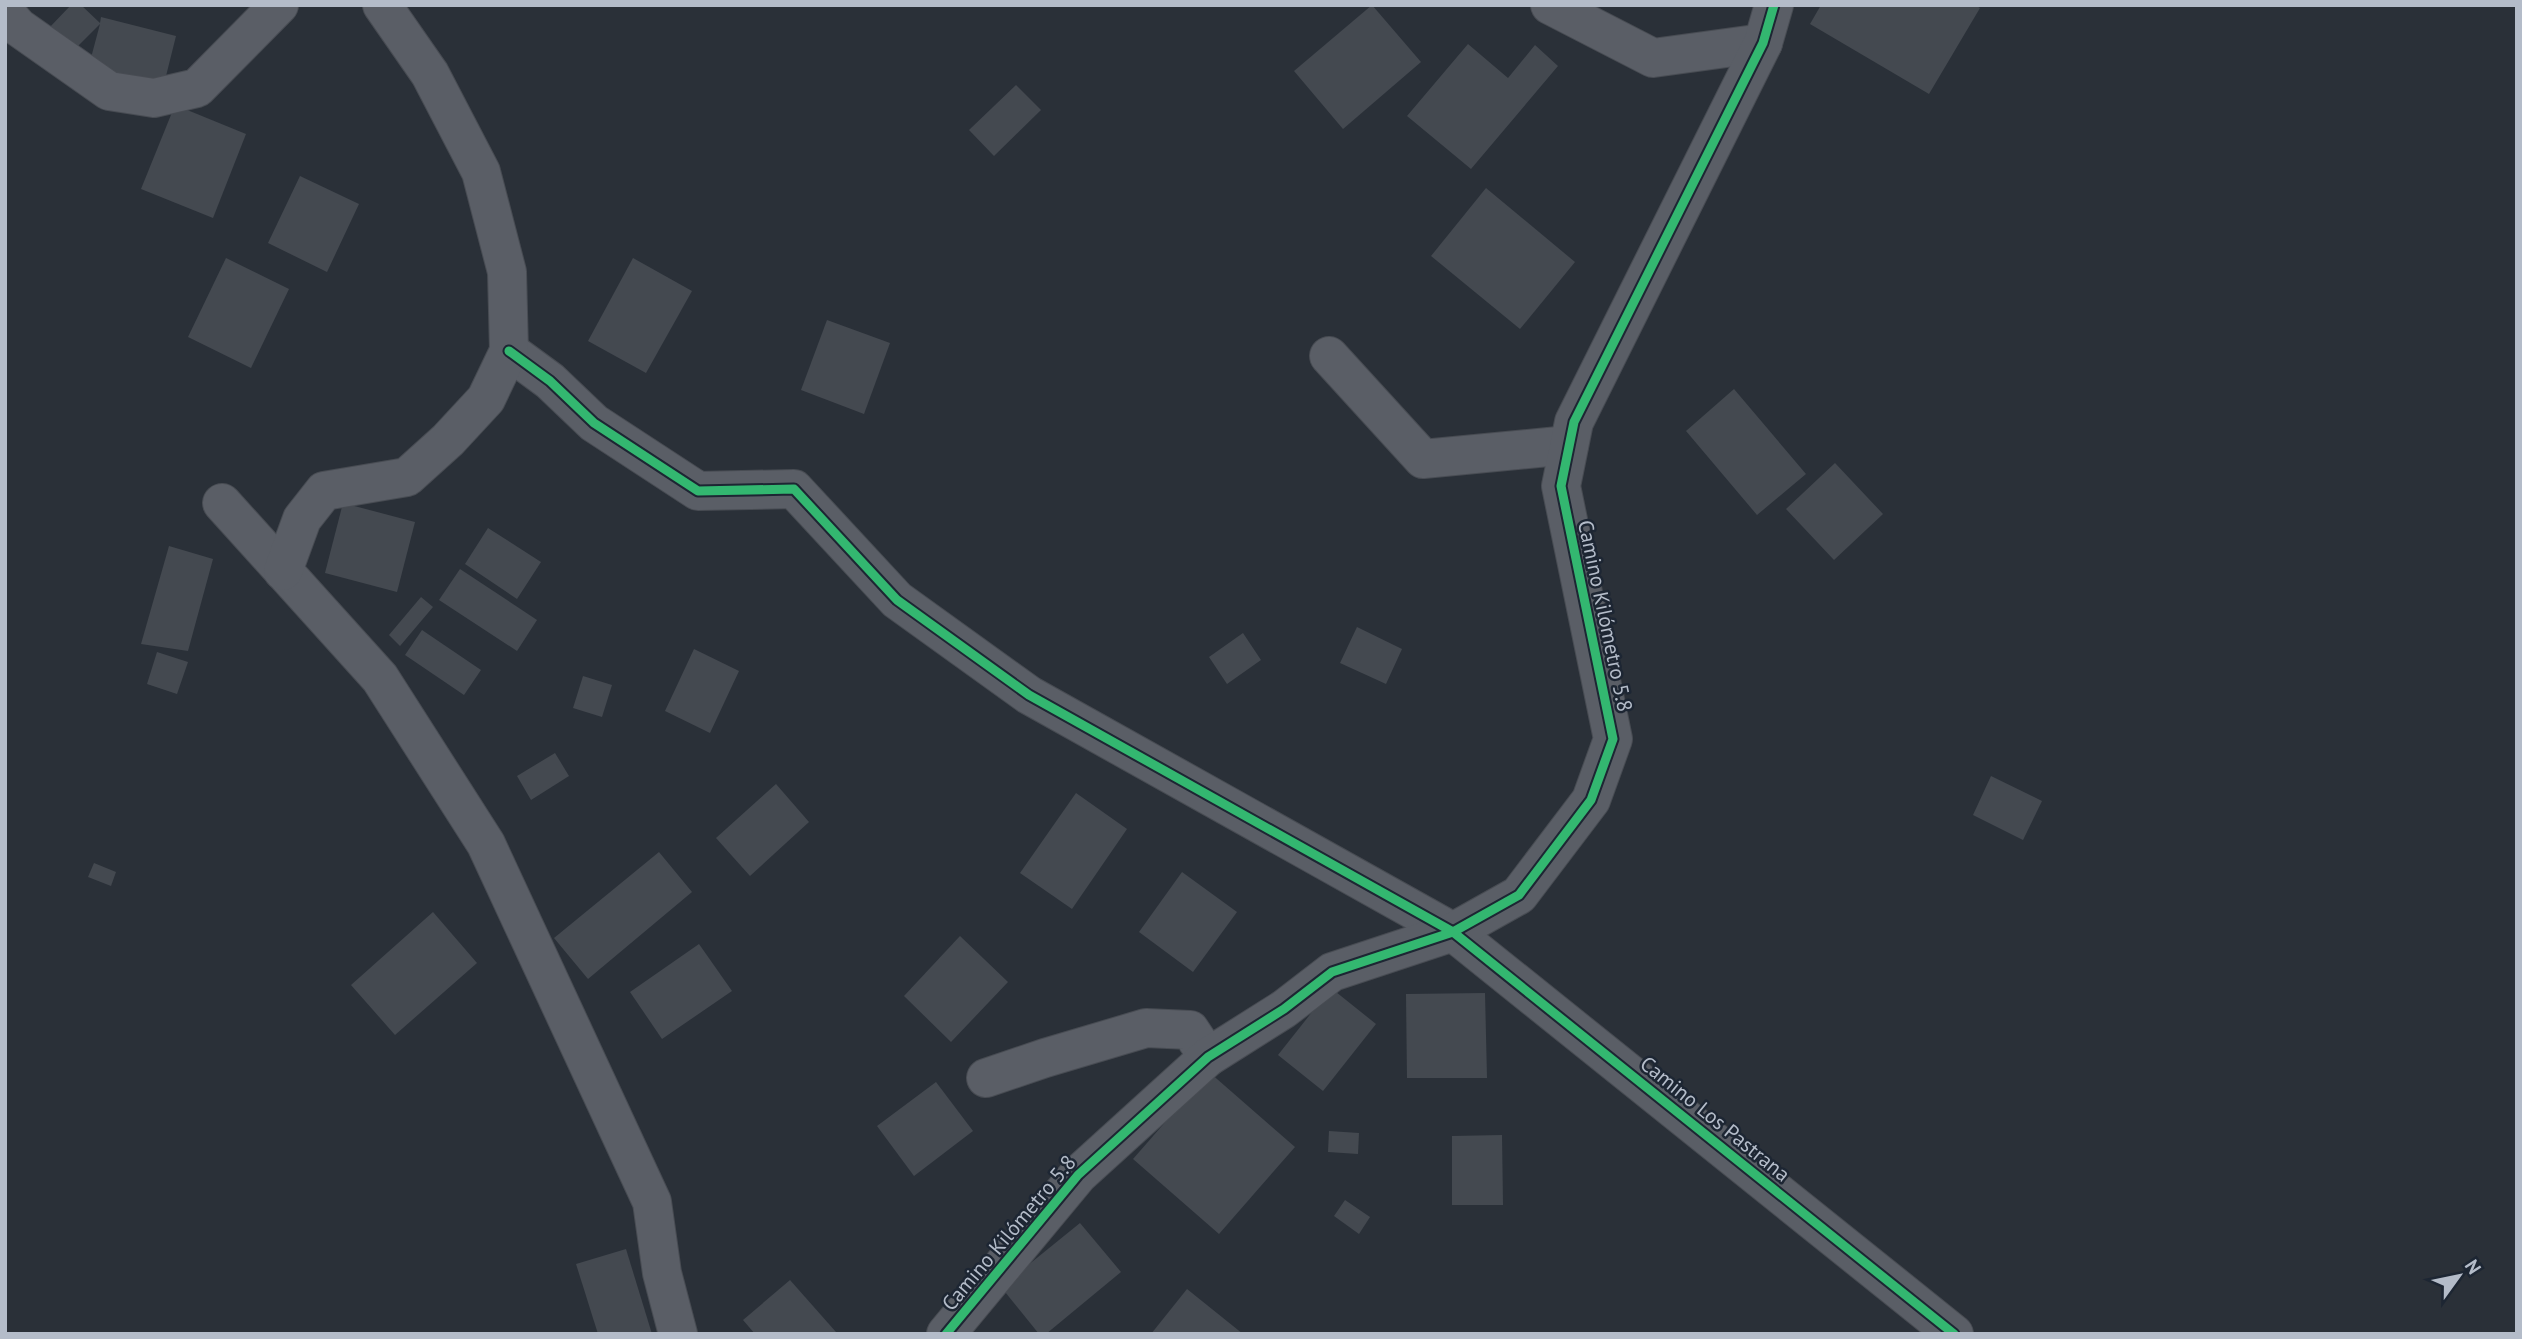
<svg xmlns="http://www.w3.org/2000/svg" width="2522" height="1339" font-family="'PT Sans',sans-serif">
<rect width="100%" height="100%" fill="#2a3038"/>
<!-- building -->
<g fill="#444950">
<polygon points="71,5 81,5 100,23 101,17 176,36 163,88 88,69 100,24 72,52 49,28"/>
<polygon points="1372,5 1421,62 1343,129 1294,71"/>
<polygon points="1821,5 1975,5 1980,8 1929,94 1810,24"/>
<polygon points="1468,44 1508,78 1535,45 1558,66 1471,169 1407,116"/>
<polygon points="1016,85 1041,110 994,156 969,130"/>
<polygon points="175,105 246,134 213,218 141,189"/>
<polygon points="300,176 359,204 327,272 268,243"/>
<polygon points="1486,188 1575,262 1520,329 1431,256"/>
<polygon points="226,258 289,289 251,368 188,337"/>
<polygon points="633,258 692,291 646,373 588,341"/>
<polygon points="827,320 890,343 864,414 801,390"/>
<polygon points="1734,389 1806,474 1757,515 1686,431"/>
<polygon points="1835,463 1883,514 1834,560 1786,509"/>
<polygon points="343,503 415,522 397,592 325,573"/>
<polygon points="488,528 541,562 517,599 465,564"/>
<polygon points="169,546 213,559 188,651 141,644"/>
<polygon points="460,569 537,620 517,651 439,600"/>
<polygon points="421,597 433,607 400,646 389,635"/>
<polygon points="1357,627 1402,649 1386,684 1340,663"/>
<polygon points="422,630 481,670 464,695 405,655"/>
<polygon points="1243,633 1261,660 1227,684 1209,657"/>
<polygon points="694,649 739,671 710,733 665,711"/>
<polygon points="157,652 188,662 177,694 147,684"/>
<polygon points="583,676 612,685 602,717 573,708"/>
<polygon points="555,753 569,776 531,800 517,776"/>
<polygon points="1991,776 2042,801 2023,840 1973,815"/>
<polygon points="776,784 809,822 750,876 716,838"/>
<polygon points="1076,793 1127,829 1072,909 1020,873"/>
<polygon points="659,852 692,892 588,979 554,938"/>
<polygon points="94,863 116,872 111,886 88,877"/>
<polygon points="1182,872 1237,912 1193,972 1139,932"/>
<polygon points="433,912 477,963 395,1035 351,985"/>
<polygon points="960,936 1008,982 951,1042 904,996"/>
<polygon points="699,944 732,991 662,1039 630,992"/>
<polygon points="1331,988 1376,1024 1323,1091 1278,1055"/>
<polygon points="1485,993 1487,1078 1407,1078 1406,994"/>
<polygon points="1209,1072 1295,1147 1219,1234 1133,1159"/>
<polygon points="936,1082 973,1131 914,1176 877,1126"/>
<polygon points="1329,1131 1359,1133 1358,1154 1328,1152"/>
<polygon points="1502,1135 1503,1205 1452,1205 1452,1136"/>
<polygon points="1345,1200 1370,1217 1359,1234 1334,1216"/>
<polygon points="1080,1223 1121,1272 1046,1334 1039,1334 1001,1287"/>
<polygon points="626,1249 652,1334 598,1334 576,1264"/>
<polygon points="790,1280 836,1332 835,1334 755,1334 743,1320"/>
<polygon points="1187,1289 1243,1334 1151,1334"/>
</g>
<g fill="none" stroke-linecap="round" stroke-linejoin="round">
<!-- minor casing -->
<g stroke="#484c53" stroke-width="40">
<g id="minor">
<polyline points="1550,5 1653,58 1763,43"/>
<polyline points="5,12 18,27 109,91 154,98 197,88 279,5"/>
<polyline points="509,351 550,381 594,423 698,491 794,489 897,600 1029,695 1453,932 1954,1334"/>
<polyline points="1329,356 1423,459 1569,445"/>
<polyline points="222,503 380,678 486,844 652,1202 662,1273 678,1334"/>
<polyline points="283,571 302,519 324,491 407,477 448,440 486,399 509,351 507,272 481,172 430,74 382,5"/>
<polyline points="986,1078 1045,1058 1146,1028 1190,1030 1208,1057"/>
<polyline points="946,1334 1078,1175 1208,1057 1284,1009 1332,972 1453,932 1519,895 1591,800 1613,739 1561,486 1574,422 1763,43 1774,5"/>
</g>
</g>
<!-- minor -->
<use href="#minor" stroke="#5a5e66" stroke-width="38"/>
<!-- cycleway casing -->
<g stroke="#1d2633" stroke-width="13">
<g id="cycleway">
<polyline points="509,351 550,381 594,423 698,491 794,489 897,600 1029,695 1453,932 1954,1334"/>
<polyline points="946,1334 1078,1175 1208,1057 1284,1009 1332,972 1453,932 1519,895 1591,800 1613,739 1561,486 1574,422 1763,43 1774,5"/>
</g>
</g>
<!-- cycleway -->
<use href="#cycleway" stroke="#33b770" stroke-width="9"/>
</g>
<g text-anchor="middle" stroke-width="5" stroke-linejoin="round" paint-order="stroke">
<!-- street labels -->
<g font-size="21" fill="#b4bcc9" stroke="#1d2633">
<text transform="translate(1605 616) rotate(78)" y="7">Camino Kilómetro 5.8</text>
<text transform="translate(1715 1119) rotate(39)" y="7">Camino Los Pastrana</text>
<text transform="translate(1009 1233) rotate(-50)" y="7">Camino Kilómetro 5.8</text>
</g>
</g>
<!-- border -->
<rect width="2522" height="1339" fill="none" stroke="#b4bcc9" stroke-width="14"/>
<!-- north arrow -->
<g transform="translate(2459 1276) rotate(57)" stroke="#1d2633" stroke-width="5" paint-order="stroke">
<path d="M0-5L12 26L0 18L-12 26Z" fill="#b4bcc9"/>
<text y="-10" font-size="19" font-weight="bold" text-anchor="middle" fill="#b4bcc9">N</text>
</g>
</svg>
